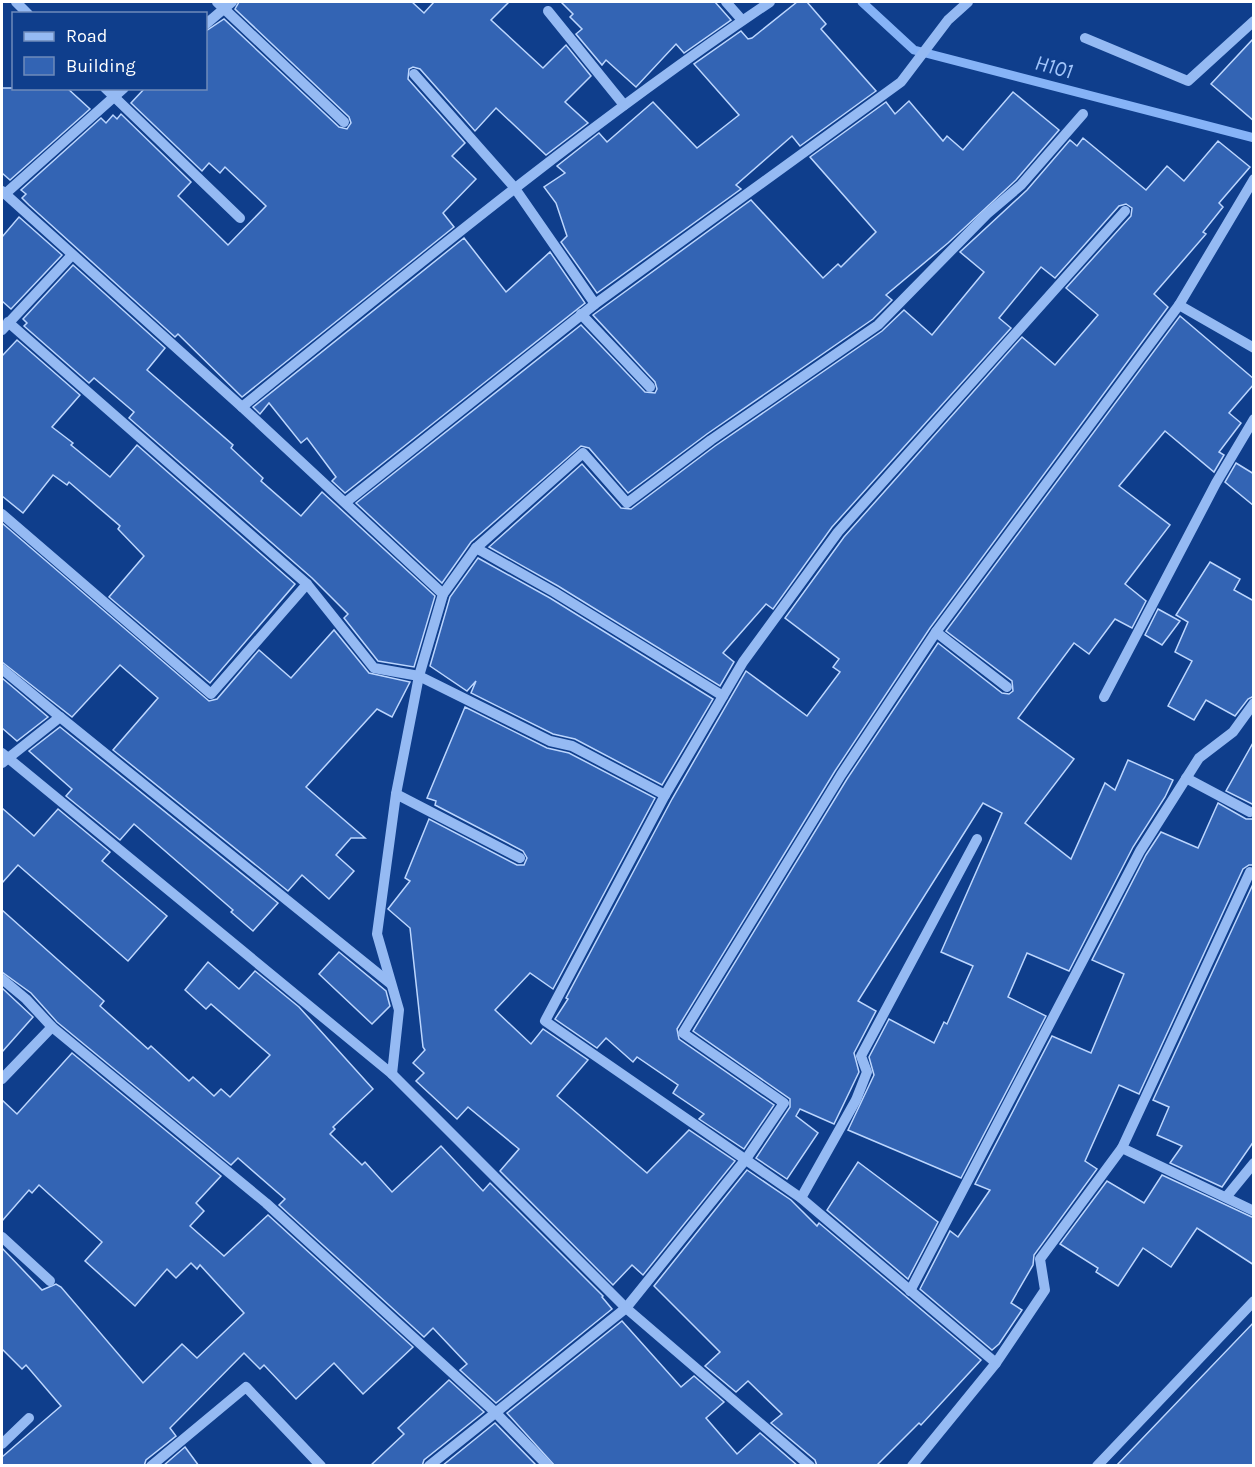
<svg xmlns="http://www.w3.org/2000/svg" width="1255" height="1467" font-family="Karla,sans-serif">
<rect width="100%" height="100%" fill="#0f3e8c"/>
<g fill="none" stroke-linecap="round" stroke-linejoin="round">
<!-- stream -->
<polyline stroke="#86b3f7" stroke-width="9" points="862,2 914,50 1254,138"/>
</g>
<!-- building -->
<g fill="#3364b4" stroke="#bcd6fe" stroke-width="1.5">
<polygon points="239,2 412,2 424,13 434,2 509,2 491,20 543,68 566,45 591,76 565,102 588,123 546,155 496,108 475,131 420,69 413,67 409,69 408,79 465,143 452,156 476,179 443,213 454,227 242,397 178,334 175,337 29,205 22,198 26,194 21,190 101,118 106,123 113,115 117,119 121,114 191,182 178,196 228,245 266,206 225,167 220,173 209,163 202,171 131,103 145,88 206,88 206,31 224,19 339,127 347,129 351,123 349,117 235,9"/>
<polygon points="561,2 715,2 731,20 684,53 676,44 636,87 606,60 602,65 576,34 582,29 570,17 573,14"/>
<polygon points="797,2 807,2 826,24 821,29 876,91 800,146 792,136 736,185 741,189 597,293 561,242 567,236 556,203 544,187 565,173 557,166 599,133 607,142 653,102 697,148 739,115 694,64 741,31 748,39 752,38"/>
<polygon points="1254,38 1254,121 1211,84"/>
<polygon points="2,88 67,88 90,109 10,180 2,173"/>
<polygon points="1013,92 1059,130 1016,180 948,243 886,295 892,300 873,319 707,434 628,493 589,448 581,446 471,542 442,583 356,503 581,325 645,392 655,393 657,389 655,382 593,315 751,200 823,278 838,264 841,267 876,232 810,157 886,102 895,114 909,101 943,141 947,136 963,150"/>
<polygon points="1083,138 1146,190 1167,166 1184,181 1218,141 1250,167 1219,203 1223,207 1203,232 1206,234 1154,294 1168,307 930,628 835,771 677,1029 679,1039 774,1105 744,1149 699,1119 704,1114 673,1093 678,1085 637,1057 633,1062 606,1038 597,1048 555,1019 568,999 566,998 672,799 746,671 807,716 840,672 833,667 839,659 785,618 844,537 1022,337 1055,365 1098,315 1066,288 1131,216 1132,208 1126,204 1119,206 1055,278 1041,267 999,318 1011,328 832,527 773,609 766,604 723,653 734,662 720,686 558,586 489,547 582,464 621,508 631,509 715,446 882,331 904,310 932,335 984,272 960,252 1027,190 1070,140 1077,146"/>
<polygon points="19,217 62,255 11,309 2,301 2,237"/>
<polygon points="464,238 506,292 550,252 585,303 345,493 332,481 336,477 307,438 301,443 269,403 260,414 253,407"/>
<polygon points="73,265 165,348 147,370 233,445 231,448 263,478 261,481 301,516 322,492 435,596 414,667 378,661 344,618 348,614 312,578 129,418 134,412 94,378 89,383 24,326 27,323 23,319"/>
<polygon points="1180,316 1254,379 1254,384 1229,413 1241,423 1219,452 1224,455 1214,472 1165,431 1119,486 1170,525 1125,584 1146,601 1132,628 1115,619 1089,654 1074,643 1018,718 1074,759 1025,823 1071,859 1105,783 1115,790 1128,760 1173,780 1165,797 1133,847 1069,971 1027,953 1008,997 1046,1016 961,1178 848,1130 874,1075 869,1057 889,1019 934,1043 944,1022 947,1024 973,966 941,952 1002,813 983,803 858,1001 876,1011 854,1053 859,1072 834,1124 800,1109 796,1116 818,1133 787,1179 756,1158 790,1107 790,1099 693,1031 847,779 938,643 1002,693 1009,694 1013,691 1012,681 946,631"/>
<polygon points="17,340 80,395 52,427 73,443 71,445 110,477 137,445 295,584 210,683 109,597 144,556 118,529 120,526 69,482 67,485 53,475 23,513 2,496 2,356"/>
<polygon points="1236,463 1254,474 1254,506 1225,482"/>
<polygon points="2,523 209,701 217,699 259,650 291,678 334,630 369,673 410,682 392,717 377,709 306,787 365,838 351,838 336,855 354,871 329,899 302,875 288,891 113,750 158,698 120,665 72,717 2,662"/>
<polygon points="478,558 550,598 713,699 662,785 575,739 553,734 471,693 476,681 467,691 430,666 450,597"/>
<polygon points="1210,562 1240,579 1234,590 1254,601 1254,696 1248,699 1235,716 1206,700 1194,720 1168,706 1192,661 1175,652 1188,622 1176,615"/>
<polygon points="1158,609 1180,621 1162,645 1145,635"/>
<polygon points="2,678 48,717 17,741 2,728"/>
<polygon points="465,707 547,748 569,753 655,798 553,989 530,973 495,1010 531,1044 543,1029 588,1060 557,1096 647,1173 689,1130 735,1161 643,1275 632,1265 613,1285 500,1171 519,1149 468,1107 457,1119 416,1081 424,1073 413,1063 425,1050 423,1047 410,928 388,909 410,881 405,878 429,819 517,865 524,865 527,858 523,851 435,805 436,801 427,798"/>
<polygon points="60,727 278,903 253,931 231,912 233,910 134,824 120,840 66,796 72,789 29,751"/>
<polygon points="1254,741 1254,805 1226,791"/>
<polygon points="1218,803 1246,819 1254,819 1254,865 1249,865 1243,869 1139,1094 1119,1085 1085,1161 1097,1169 1034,1255 1033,1265 1011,1303 1022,1310 999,1344 992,1350 920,1289 950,1231 958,1237 990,1190 975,1184 1052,1036 1091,1053 1124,974 1092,960 1146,855 1161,832 1198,848"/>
<polygon points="2,808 34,836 58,809 110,852 102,861 167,916 128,961 18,865 2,883"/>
<polygon points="1254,882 1254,1141 1222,1187 1170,1163 1182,1146 1157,1135 1169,1107 1153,1100"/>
<polygon points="2,910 104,1001 100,1006 148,1049 151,1046 189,1081 193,1077 214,1096 221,1089 230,1097 270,1055 211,1004 206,1009 185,990 208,962 239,989 255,971 299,1007 373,1089 333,1127 335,1129 330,1134 362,1165 365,1162 392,1192 441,1146 483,1191 490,1183 603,1296 602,1297 612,1309 496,1403 460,1370 467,1364 433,1328 424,1337 279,1205 285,1199 238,1158 231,1165 57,1022 31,993 2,972"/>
<polygon points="339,952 386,991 390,1006 372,1024 319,974"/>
<polygon points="2,988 33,1017 2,1052"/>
<polygon points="72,1053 221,1176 196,1203 204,1211 190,1226 224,1256 268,1215 413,1347 363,1394 334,1363 296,1399 264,1365 260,1369 244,1353 170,1428 176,1436 146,1460 144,1466 2,1466 2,1457 61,1406 26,1365 22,1369 2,1349 2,1248 42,1290 56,1284 61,1287 143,1383 182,1344 197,1358 244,1313 200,1265 197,1269 191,1263 176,1278 167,1269 135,1306 85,1261 102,1242 39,1185 32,1193 29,1190 2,1221 2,1100 17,1114"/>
<polygon points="858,1162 938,1222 908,1279 827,1210"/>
<polygon points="747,1170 791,1200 817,1226 819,1223 981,1360 921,1425 919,1423 876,1466 817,1466 815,1460 771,1423 782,1414 748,1381 736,1392 705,1366 720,1352 654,1286"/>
<polygon points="1162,1175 1254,1218 1254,1265 1197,1228 1171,1267 1143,1248 1118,1286 1096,1272 1098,1268 1060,1244 1107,1181 1144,1203"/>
<polygon points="622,1321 681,1387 694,1376 724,1402 706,1418 737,1454 760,1433 798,1466 555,1466 507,1413"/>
<polygon points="1254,1322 1254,1466 1116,1466"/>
<polygon points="449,1380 484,1412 424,1460 422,1466 370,1466 404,1434 398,1428"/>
<polygon points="495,1423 537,1466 442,1466"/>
<polygon points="185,1447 199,1466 163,1466"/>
</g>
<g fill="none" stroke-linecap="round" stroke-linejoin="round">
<!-- minor -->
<g stroke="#95baf3" stroke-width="10">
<polyline points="16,2 28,14"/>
<polyline points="217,2 344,122"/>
<polyline points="726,2 742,20"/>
<polyline points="548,11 624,105"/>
<polyline points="206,24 232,2"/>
<polyline points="1085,38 1188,81 1254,21"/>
<polyline points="414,74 514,187 595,304"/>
<polyline points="105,88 240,218"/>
<polyline points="2,191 242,407 443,594 419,676 396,794 377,934 399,1010 392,1074"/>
<polyline points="5,194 124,88"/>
<polyline points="1179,305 1254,348"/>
<polyline points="581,314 650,387"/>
<polyline points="8,322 307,584 374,668 419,676 550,741 572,746 665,795"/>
<polyline points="2,330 72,255"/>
<path d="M242 407C415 267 586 126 770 2"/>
<polyline points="346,502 595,304 901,82 948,20 968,2"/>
<polyline points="2,514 211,694 307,584"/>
<polyline points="476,548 583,453 627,503 711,440 878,325 987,214 1021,185 1083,114"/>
<polyline points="443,594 476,548 554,592 723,696"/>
<polyline points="936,632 1007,687"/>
<polyline points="2,669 60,717"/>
<polyline points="1104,697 1216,483 1254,419"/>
<polyline points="2,753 392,1074 626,1308 810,1466"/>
<polyline points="2,763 60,717 391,984"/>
<polyline points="1186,778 1250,812"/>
<polyline points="396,794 520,858"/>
<polyline points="1250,872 1122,1148 1254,1211"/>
<polyline points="2,979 26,999 52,1027 266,1203 495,1412 548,1466"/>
<polyline points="2,1079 52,1027"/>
<polyline points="1227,1196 1254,1163"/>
<polyline points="801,1198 856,1100 867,1072 861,1056 977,839"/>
<polyline points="2,1237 50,1281"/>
<polyline points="910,1291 1140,851 1199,758 1233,732 1254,703"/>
<polyline points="996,1363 1045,1290 1040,1259 1122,1148"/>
<polyline points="2,1444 29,1418"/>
<polyline points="151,1466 246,1387 321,1466"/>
<polyline points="429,1466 626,1308 746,1159 784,1103 683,1033 841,775 936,632 1179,305 1254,179"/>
<polyline points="912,1466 996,1363 801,1198 545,1021 665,795 743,662 838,532 1125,211"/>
<polyline points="1097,1466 1254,1301"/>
</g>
</g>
<g text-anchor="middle" stroke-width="4.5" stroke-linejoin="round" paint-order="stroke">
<!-- water labels -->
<g font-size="22" font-style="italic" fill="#a1c4fa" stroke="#0f3e8c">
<text transform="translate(1054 66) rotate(15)" y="8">H101</text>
</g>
</g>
<!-- border -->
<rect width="1255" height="1467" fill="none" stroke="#ffffff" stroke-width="6"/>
<!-- legend -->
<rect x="12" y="12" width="195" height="78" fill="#0f3e8c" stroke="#6f8bba" stroke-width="1.5"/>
<rect x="24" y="32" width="30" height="9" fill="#95baf3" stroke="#6f8bba" stroke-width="1.5"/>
<text x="66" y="42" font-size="18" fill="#ffffff">Road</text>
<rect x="24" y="57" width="30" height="18" fill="#3364b4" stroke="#6f8bba" stroke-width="1.5"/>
<text x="66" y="72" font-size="18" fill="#ffffff">Building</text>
</svg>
